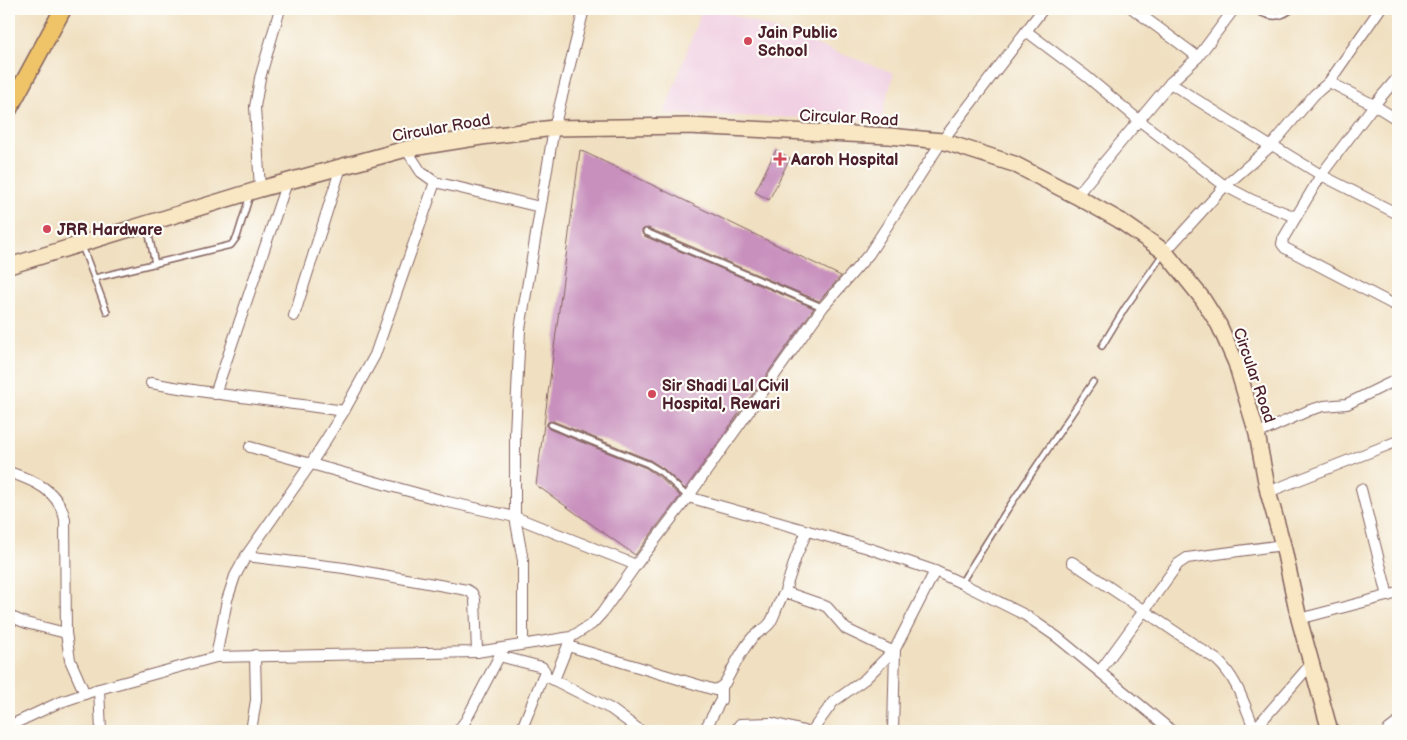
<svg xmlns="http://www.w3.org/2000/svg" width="1407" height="740" font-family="'Balsamiq Sans',sans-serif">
<rect width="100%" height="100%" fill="#fdfcf7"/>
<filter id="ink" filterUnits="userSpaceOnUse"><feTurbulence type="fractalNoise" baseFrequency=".02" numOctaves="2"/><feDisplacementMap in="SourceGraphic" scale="10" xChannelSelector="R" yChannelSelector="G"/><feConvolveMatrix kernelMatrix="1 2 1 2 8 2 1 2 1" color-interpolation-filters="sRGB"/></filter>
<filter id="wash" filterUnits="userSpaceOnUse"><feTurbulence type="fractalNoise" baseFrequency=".0096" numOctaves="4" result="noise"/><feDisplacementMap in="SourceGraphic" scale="20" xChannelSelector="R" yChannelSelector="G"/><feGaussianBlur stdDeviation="1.12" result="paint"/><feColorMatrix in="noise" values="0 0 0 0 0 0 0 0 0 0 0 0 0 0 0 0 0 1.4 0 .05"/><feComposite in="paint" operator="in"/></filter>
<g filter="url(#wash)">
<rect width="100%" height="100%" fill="#f0e0c1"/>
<!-- built -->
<polygon fill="#f1d0e3" points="702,9 718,9 894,73 881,120 664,114"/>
<g id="blocks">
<!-- building -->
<g fill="#c890bd">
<polygon points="580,150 841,276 819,301 648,228 642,230 642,233 644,236 814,308 685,489 664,469 650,460 553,421 547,423 547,426 549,429 646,468 658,476 680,496 635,555 536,485"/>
<polygon points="776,150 790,158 769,200 755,192"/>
</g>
</g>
</g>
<g filter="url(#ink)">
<use href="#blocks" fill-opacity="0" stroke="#846360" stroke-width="1"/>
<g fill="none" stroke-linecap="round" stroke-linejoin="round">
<!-- service casing -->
<g stroke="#846360" stroke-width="8">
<g id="service">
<path d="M1254 9C1268 17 1278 20 1292 9"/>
<polyline points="147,225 155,264"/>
<polyline points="646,232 822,307"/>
<polyline points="82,246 107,312"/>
<polyline points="95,278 231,245 237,237 250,195"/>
<polyline points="1102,346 1125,308 1163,254"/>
<polyline points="551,425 648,464 661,472 688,497"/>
<polyline points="961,583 1007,510 1093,382"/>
</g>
</g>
<!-- minor casing -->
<g stroke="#846360" stroke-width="12">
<g id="minor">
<polyline points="1133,9 1198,57"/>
<polyline points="1026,31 1086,76 1140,121 1225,186 1252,200 1296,217"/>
<polyline points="1398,77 1374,105 1321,175 1283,239 1282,244 1285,248 1398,307"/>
<polyline points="1329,82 1374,105 1398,120"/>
<polyline points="1170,83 1270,146"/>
<polyline points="1272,145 1321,175 1398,214"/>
<polyline points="406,149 421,172 435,182 540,207"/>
<polyline points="260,189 255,107 260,78 280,9"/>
<polyline points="1076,196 1170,83 1198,57 1234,9"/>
<polyline points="1165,252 1225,186 1272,145 1314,95 1329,82 1380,9"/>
<polyline points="294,316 341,167"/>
<path d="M151 383C215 395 279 401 344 411"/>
<polyline points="215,394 287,182"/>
<polyline points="1257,434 1310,410 1324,406 1347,404 1398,379"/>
<polyline points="250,447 448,502 515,517 636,565"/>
<path d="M9 472C35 481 58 490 65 519L66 633 70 660 85 694"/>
<polyline points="1361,489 1388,596"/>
<polyline points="1268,492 1398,441"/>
<polyline points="688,497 868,548 935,571 961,583 1025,615 1057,637 1172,731"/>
<polyline points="246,556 344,568 467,590 472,593 475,599 477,652"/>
<path d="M1072 562 1217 660C1237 678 1244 704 1254 728"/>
<polyline points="784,594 796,557 807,531"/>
<polyline points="9,616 26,623 66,633"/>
<polyline points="1299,619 1398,593"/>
<polyline points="523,644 523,561 515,517 515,434 520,329 554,128 584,9"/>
<path d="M568 646 715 690 721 687 725 683C733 668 741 651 752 638 757 632 765 630 770 623 776 614 777 603 784 594H791L820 604 827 607 846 629 892 651"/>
<polyline points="499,656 542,667 545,671 521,731"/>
<polyline points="216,657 227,600 235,576 246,556 310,465 344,411 375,355 435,182"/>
<polyline points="1100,671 1178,564 1187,558 1283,545"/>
<polyline points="544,675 611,709 641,731"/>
<polyline points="554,680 570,640"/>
<polyline points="99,689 101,731"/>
<polyline points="9,726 58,703 99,689 216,657 477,652 571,637 592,624 602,613 636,565 688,497 823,307 869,254 942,141 1043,9"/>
<polyline points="251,731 256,700 255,655"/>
<polyline points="458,731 466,720 502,651"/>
<polyline points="704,731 721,700 721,687"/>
<polyline points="735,731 740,724 772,723 804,731"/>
<polyline points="812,731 833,702 865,679 895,649"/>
<polyline points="893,731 895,649 935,571"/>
<polyline points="1253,731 1311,664"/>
</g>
</g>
<!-- tertiary casing -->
<g stroke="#846360" stroke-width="16">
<polyline id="tertiary" points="1390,731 1398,725"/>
</g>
<!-- secondary casing -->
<g stroke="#846360" stroke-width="18">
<polyline id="secondary" points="9,266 260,189 406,149 481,137 554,128 688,126 889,136 942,141 1014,164 1076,196 1119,220 1165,252 1202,298 1219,325 1236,363 1257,434 1268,492 1283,545 1299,619 1330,731"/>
</g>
<!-- primary casing -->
<g stroke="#846360" stroke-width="19">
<polyline id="primary" points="9,109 63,9"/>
</g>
<!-- service -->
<use href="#service" stroke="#fff" stroke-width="5"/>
<!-- minor -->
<use href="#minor" stroke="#fff" stroke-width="10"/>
<!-- tertiary -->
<use href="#tertiary" stroke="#fff" stroke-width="14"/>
<!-- secondary -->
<use href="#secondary" stroke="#f9e7c3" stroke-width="15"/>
<!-- primary -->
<use href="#primary" stroke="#efc469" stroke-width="16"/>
</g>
</g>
<!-- markers -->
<g fill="#d1495b" stroke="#fdfcf7" stroke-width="2">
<circle cx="748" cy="41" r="5"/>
<path d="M777.5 151.5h5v5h5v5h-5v5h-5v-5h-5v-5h5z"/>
<circle cx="47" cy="229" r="5"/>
<circle cx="652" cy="394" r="5"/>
</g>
<g text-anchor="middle" stroke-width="4.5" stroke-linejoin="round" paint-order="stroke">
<!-- poi labels -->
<g font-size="16" font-weight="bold" fill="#4a1f2b" stroke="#fdfcf7" text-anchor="start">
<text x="758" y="38">Jain Public<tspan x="758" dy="18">School</tspan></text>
<text x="791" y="165">Aaroh Hospital</text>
<text x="57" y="235">JRR Hardware</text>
<text x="662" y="391">Sir Shadi Lal Civil<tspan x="662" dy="18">Hospital, Rewari</tspan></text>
</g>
<!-- street labels -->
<g font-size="16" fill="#4a1f2b" stroke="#fdfcf7">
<text transform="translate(849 117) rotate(3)" y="6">Circular Road</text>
<text transform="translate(441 127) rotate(-10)" y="6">Circular Road</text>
<text transform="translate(1255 375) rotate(71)" y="6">Circular Road</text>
</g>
</g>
<!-- margin -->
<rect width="1407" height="740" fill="none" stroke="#fdfcf7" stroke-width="30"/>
</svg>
